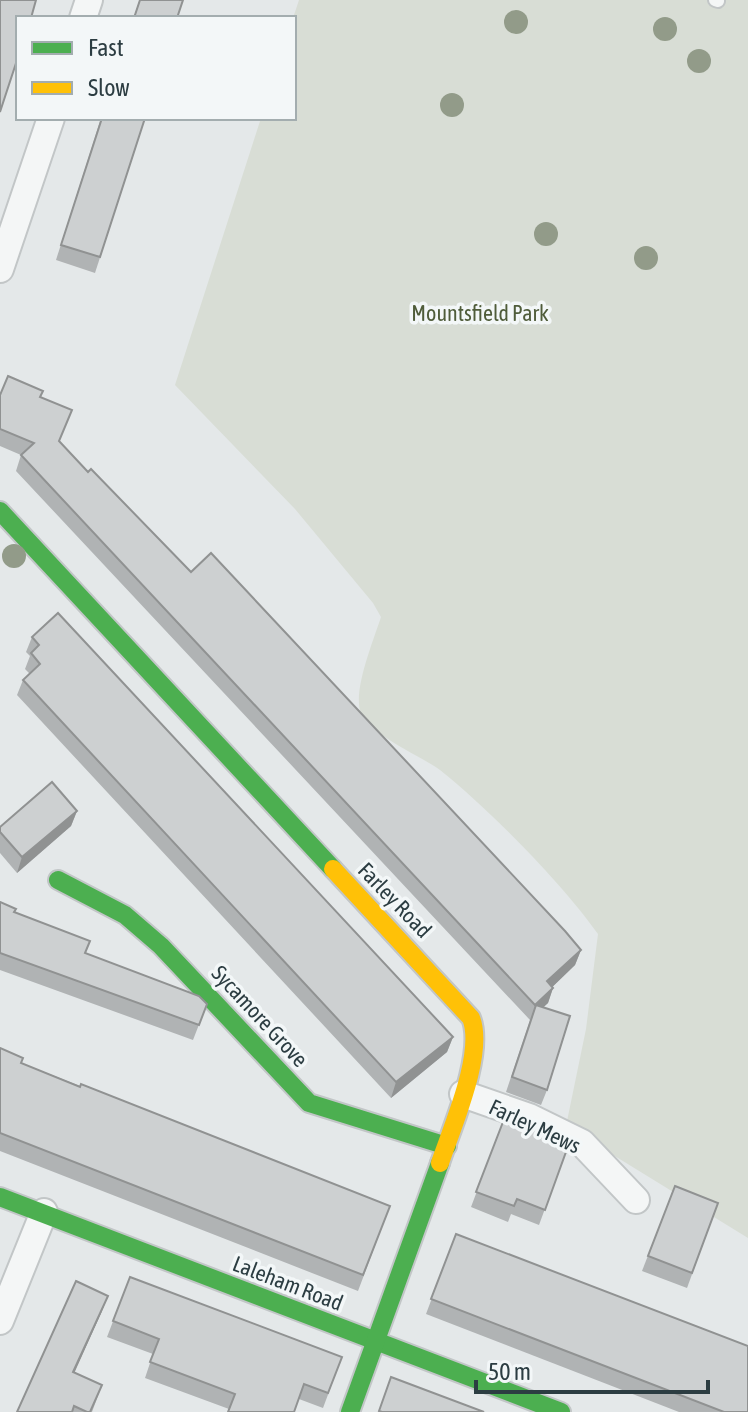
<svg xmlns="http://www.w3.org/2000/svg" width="748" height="1412" font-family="'Asap Condensed',sans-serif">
<rect width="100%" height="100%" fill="#e4e8e9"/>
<!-- green -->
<path fill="#d8ddd5" d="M299 0H748V1238L566 1126 586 1029 598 934C561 882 490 810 440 770 419 755 372 736 361 713 352 692 374 639 381 617L373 603 295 509 175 385 261 118H294L293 18Z"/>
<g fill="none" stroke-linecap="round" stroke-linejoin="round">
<!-- lane casing -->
<g stroke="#c2c6c7" stroke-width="16">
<polyline id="lane" points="715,0 718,1"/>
</g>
<!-- street casing -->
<g stroke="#c2c6c7" stroke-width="30">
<g id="street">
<polyline points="83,18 89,0"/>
<polyline points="0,269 51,118"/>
<polyline points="463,1094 529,1117 582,1143 636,1200"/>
<polyline points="0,1321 44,1212"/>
</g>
</g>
<!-- fast casing -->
<g stroke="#c2c6c7" stroke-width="22">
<g id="fast">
<polyline points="0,511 333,869"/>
<polyline points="58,880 125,915 161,946 309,1103 447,1146"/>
<polyline points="0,1197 561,1412"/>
<polyline points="350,1412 440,1163"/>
</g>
</g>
<!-- slow casing -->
<g stroke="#c2c6c7" stroke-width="22">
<path id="slow" d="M333 869 471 1018C485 1053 452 1127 440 1163"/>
</g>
<!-- lane -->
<use href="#lane" stroke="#f4f6f6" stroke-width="12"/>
<!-- street -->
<use href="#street" stroke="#f4f6f6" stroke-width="26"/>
<!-- fast -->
<use href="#fast" stroke="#4caf50" stroke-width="18"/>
<!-- slow -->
<use href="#slow" stroke="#ffc107" stroke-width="18"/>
</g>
<!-- trees -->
<g fill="#929b89">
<circle cx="516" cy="22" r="12"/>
<circle cx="665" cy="29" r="12"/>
<circle cx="699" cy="61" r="12"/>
<circle cx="452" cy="105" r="12"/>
<circle cx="546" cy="234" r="12"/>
<circle cx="646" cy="258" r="12"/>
<circle cx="14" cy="556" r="12"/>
</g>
<!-- wall -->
<g fill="#b0b3b4">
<polygon points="101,118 145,118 95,273 56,260"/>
<polygon points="0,395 40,397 59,441 88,472 581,950 575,965 552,987 553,988 548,1003 543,1007 547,1090 541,1105 506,1092 530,1020 16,471 21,455 0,446"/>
<polygon points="32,637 453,1037 447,1052 391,1098 17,695 23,680 30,674 25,669 30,656 26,652"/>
<polygon points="77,811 71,826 17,873 0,853 0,827"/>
<polygon points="0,902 16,909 15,912 85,953 207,1004 193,1040 0,970"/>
<polygon points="0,1048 21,1063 390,1206 358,1291 0,1151"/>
<polygon points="508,1109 571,1138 539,1225 511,1214 508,1222 471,1207"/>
<polygon points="675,1186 718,1203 687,1288 642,1271"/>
<polygon points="456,1234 748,1412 679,1412 426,1314"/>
<polygon points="130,1277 342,1357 323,1408 299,1399 229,1409 145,1378 153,1354 107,1337"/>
<polygon points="102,1311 74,1372 102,1385 92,1412 17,1412"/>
</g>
<!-- shaded-wall -->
<g fill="#909292">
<polygon points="77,811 71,826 17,873 22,857"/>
<polygon points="581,950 575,965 542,997 547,981"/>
<polygon points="553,988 548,1003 531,1019 536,1005"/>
<polygon points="453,1037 447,1052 391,1098 396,1082"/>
<polygon points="108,1296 102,1311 68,1387 73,1372"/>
</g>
<!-- building -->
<g fill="#cdd0d1" stroke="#909292" stroke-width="2">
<polygon points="0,0 36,0 31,18 18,18 18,57 0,112"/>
<polygon points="140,0 183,0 177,18 134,18"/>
<polygon points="102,118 145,118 100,257 61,245"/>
<polygon points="8,376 43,391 40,397 72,410 59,441 88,472 91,469 191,572 211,553 565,931 581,950 547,981 553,988 535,1005 21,455 34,443 0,429 0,395"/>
<polygon points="58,613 453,1037 396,1082 23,680 40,664 31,653 39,645 32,637"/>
<polygon points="52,782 77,811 22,857 0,832 0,827"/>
<polygon points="0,902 16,909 14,912 90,941 85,953 199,996 207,1004 199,1025 0,953"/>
<polygon points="536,1005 570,1016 547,1090 512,1077"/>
<polygon points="0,1048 23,1058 21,1063 80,1087 81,1084 390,1206 363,1275 0,1133"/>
<polygon points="508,1109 571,1138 545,1210 517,1199 514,1206 476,1192"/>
<polygon points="675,1186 718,1203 692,1273 648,1256"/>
<polygon points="456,1234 748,1346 748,1412 724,1412 431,1299"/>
<polygon points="130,1277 342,1357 328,1393 304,1384 294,1412 228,1412 235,1394 150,1362 159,1339 113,1321"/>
<polygon points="76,1281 108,1296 73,1372 102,1385 90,1412 87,1412 74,1406 72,1412 17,1412"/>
<polygon points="391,1377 484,1412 382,1412 379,1411"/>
</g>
<g text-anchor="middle" stroke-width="7" stroke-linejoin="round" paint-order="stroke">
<!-- park labels -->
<g font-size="22" fill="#4f5c3a" stroke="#f3f7f8">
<text x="480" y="321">Mountsfield Park</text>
</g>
<!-- street labels -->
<g font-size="22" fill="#2c3d42" stroke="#f3f7f8">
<text transform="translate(395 900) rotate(46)" y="8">Farley Road</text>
<text transform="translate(260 1016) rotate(47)" y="8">Sycamore Grove</text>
<text transform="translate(535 1126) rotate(25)" y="8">Farley Mews</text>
<text transform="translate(288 1283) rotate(21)" y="8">Laleham Road</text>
</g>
</g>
<!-- legend -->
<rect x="16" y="16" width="280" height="104" fill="#f3f7f8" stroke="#a3adaf" stroke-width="2"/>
<rect x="32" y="42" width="40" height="12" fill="#4caf50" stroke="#a3adaf" stroke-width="2"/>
<text x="88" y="56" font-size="24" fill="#2c3d42">Fast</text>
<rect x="32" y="82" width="40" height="12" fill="#ffc107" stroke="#a3adaf" stroke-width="2"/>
<text x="88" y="96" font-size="24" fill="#2c3d42">Slow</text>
<!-- scale -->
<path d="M476 1380v12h232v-12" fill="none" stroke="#2c3d42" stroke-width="4"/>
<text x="488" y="1380" font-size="24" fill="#2c3d42" stroke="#f3f7f8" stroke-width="6" paint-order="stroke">50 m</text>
</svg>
